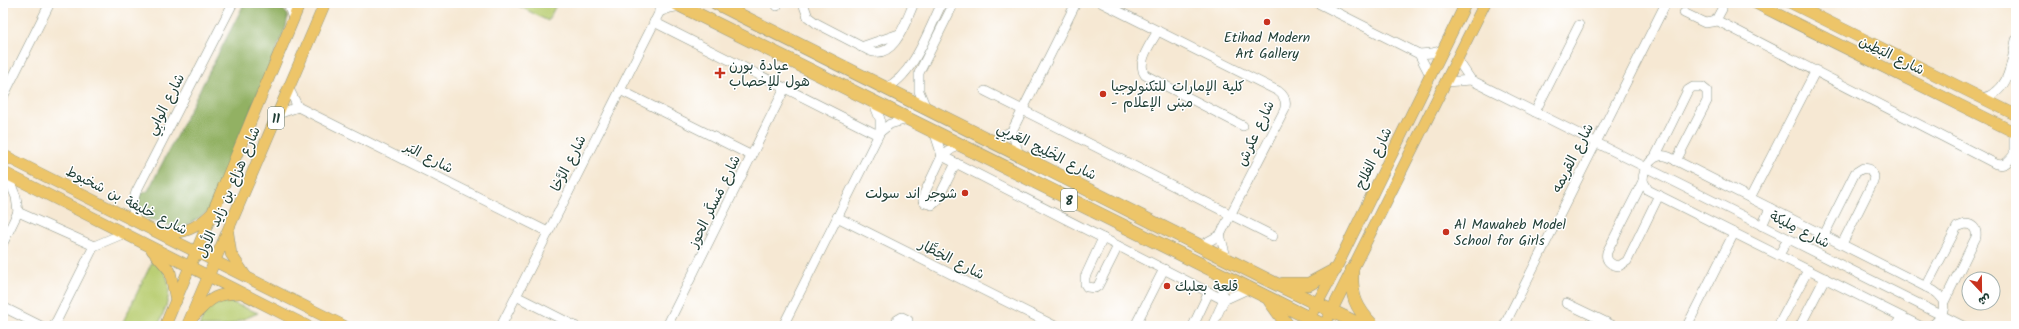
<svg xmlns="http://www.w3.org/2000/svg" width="2019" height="329" font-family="Kalam,'Playpen Sans Arabic',sans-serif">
<rect width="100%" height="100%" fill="#fff"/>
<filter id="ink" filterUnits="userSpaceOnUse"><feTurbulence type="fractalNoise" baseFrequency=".025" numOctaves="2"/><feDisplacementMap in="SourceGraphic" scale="8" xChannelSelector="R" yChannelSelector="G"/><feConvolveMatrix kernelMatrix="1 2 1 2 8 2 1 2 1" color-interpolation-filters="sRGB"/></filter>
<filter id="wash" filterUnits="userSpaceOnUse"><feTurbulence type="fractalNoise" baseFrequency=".012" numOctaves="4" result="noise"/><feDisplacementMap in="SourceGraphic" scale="16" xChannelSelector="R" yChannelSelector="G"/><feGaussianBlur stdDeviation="0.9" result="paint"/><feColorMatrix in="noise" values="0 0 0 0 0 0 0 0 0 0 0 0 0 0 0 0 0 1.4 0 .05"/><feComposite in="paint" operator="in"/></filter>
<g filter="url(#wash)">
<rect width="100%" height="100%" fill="#f6e8d3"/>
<!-- green -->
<g fill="#b9ce72" stroke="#6c8653">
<polygon points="513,3 557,3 548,21"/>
<path d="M153 260C178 280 169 301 158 326H121Z"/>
<polygon points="228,301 258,313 227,326 199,326 208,307"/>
</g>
<!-- forest -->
<polygon fill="#92b164" stroke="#58774c" points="239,3 277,3 288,15 286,27 208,212 181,229 139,216 135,206 140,194 148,191 243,6"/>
</g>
<g filter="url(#ink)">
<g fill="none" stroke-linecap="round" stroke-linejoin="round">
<!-- minor casing -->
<g stroke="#8a9284" stroke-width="10">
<g id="minor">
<polyline points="288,3 293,19"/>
<path d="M803 3 808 17 816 23 870 51C895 60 906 20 914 3"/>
<path d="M1102 3 1278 91C1285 96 1287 103 1284 111L1220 235 1200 246"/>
<polyline points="1318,3 1419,54 1432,53 1443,50"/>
<polyline points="777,6 778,3"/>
<polyline points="659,12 670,8 681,6"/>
<path d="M1684 13 1705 23 1718 21 1996 164C2007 167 2009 159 2016 153"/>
<polyline points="1716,20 1722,9 1722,3"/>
<polyline points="654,22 878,135"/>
<path d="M1158 31C1151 43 1136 62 1145 75L1243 126"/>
<polyline points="861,47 899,34"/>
<polyline points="1419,54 1430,75"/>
<polyline points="1457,59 1471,80 1963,326"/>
<polyline points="1446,82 1471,80"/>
<path d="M885 88C913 77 929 29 942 3"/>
<polyline points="289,89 298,107 548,232"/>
<polyline points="620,90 752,156"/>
<polyline points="985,91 1273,236"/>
<polyline points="3,97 50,3"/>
<path d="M1982 98C2010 93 2011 63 2016 40"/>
<polyline points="926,108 919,91 919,73 954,3"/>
<polyline points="1535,112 1579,25"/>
<polyline points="278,114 298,107"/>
<polyline points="934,131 942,156"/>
<polyline points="1012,131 1019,155"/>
<polyline points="880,132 890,124 908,119"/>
<polyline points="2014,132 2014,154"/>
<polyline points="991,141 1012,131 1076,3"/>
<polyline points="942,156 1224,300"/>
<polyline points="1655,157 1688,90 1693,87 1702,87 1707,91 1707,101 1676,161"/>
<polyline points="956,163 937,201 932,205 925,203 923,201 924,194 942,156 959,144"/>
<path d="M1643 181 1607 252C1605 260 1610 265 1619 266L1627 261 1659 195"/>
<polyline points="1750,198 1816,70"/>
<polyline points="18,212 94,246"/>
<polyline points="837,217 1055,326"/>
<polyline points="136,220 132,206 136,192 233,3"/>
<polyline points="1762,226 1770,208"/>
<polyline points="1220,235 1227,260"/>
<polyline points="1824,235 1855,173 1863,168 1869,169 1874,176 1873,182 1842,244"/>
<polyline points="1103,238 1085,277 1085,284 1087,287 1095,288 1098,286 1118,246"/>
<polyline points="3,243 18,212 16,197 6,173"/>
<polyline points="1779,255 1788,239"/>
<path d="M1926 287 1957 227 1965 224C1973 224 1977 229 1976 237L1944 302"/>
<polyline points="516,296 575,326"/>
<polyline points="1224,300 1248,289"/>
<polyline points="1566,303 1614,326"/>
<polyline points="3,307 41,326"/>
<polyline points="54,326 94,246 125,233"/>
<polyline points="501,326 659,13 659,3"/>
<polyline points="667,326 785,88"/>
<polyline points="783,326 880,132 880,119 873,101"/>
<polyline points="894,326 897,320 902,317 908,320 908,326"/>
<polyline points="1135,326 1164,269"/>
<polyline points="1193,326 1209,292"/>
<polyline points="1212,326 1224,300 1219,275"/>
<polyline points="1504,326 1666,3"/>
<polyline points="1687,326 1734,233"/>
<polyline points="1778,326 1808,270"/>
<polyline points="1800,326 1825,278"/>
<polyline points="1896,326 1901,317"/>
<path d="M1920 326 1648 190 1643 181C1643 167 1654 151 1669 157L1934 291C1949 300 1945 317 1931 326"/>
</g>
</g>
<!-- major casing -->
<g stroke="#8a9284" stroke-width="12">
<g id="major">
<polyline points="1755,3 2016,133"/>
<polyline points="1791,3 2016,115"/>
<polyline points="3,155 344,326"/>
<polyline points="3,172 307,326"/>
<path d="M163 233C183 234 197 228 211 214"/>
<polyline points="228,233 231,254 245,275"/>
<polyline points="152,250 170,271 176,301"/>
<path d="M192 318C211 299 212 294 240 293"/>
<polyline points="165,326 300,3"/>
<polyline points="187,326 325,3"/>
<polyline points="1305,326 1335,270 1466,3"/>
<polyline points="1324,326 1485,3"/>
</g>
</g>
<!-- highway casing -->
<g stroke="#8a9284" stroke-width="14">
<g id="highway">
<polyline points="675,3 1325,326"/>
<polyline points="716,3 1274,283 1363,326"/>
<path d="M1352 270C1351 296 1355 307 1373 326"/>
<polyline points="1283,284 1309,284 1335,270"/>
<polyline points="1270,301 1288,326"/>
</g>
</g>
<!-- minor -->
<use href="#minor" stroke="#fff" stroke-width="9"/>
<!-- major -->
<use href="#major" stroke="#edc569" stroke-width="11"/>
<!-- highway -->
<use href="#highway" stroke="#edc569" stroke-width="13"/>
</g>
</g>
<!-- markers -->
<g fill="#c8321e" stroke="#fff" stroke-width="1.5">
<circle cx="1267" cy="22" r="4"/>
<path d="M718 67h4v4h4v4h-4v4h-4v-4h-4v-4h4z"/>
<circle cx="1103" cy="94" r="4"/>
<circle cx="965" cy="193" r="4"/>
<circle cx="1446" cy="232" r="4"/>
<circle cx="1167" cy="286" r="4"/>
</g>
<g text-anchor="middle" stroke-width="3" stroke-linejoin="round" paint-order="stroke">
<!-- shield labels -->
<g fill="#fff" stroke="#627771" stroke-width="1">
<rect x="268" y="107" width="16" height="22" rx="3"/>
<rect x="1061" y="189" width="16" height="22" rx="3"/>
</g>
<g font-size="13" font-weight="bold" fill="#1f3d34">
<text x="276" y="123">11</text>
<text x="1069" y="205">8</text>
</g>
<!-- poi labels -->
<g font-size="14" fill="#1f3d34" stroke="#fff" text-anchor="start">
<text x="1267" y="42" text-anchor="middle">Etihad Modern<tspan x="1267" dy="16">Art Gallery</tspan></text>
<text x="729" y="70">عيادة بورن<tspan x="729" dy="16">هول للإخصاب</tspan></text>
<text x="1111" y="91">كلية الإمارات للتكنولوجيا<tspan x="1111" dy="16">- مبنى الإعلام</tspan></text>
<text x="957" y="198" text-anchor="end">شوجر اند سولت</text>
<text x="1454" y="229">Al Mawaheb Model<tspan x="1454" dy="16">School for Girls</tspan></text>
<text x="1175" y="291">قلعة بعلبك</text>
</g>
<!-- street labels -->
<g font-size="14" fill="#1f3d34" stroke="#fff">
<text transform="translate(1892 55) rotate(26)" y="5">شارع البَطِين</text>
<text transform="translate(165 104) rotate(-63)" y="5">شارع الوابِي</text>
<text transform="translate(1255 133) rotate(-65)" y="5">شارع عكرش</text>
<text transform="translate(1047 151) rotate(27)" y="5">شارع الخَلِيج العَربِي</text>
<text transform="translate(429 157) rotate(27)" y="5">شارع البَر</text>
<text transform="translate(1373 158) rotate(-64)" y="5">شارع الفلاح</text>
<text transform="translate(1572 158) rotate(-63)" y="5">شارع القريمه</text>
<text transform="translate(568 163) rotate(-63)" y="5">شارع الرَّخا</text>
<text transform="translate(228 192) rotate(-67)" y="5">شارع هزاع بن زايد الأول</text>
<text transform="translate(127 200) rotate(27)" y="5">شارع خليفة بن شخبوط</text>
<text transform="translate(714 201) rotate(-64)" y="5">شارع مَسكَر الحوز</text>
<text transform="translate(1800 229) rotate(27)" y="5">شارع مِليكة</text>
<text transform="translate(952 259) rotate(27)" y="5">شارع الخِطَّار</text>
</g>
</g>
<!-- margin -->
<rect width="2019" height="329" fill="none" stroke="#fff" stroke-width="16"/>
<!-- north arrow -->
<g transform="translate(1981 291) rotate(158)"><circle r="19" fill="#ffffff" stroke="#a5b1ae"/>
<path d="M0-3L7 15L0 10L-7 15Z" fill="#c8321e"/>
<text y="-6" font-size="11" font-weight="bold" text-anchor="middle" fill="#1f3d34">ش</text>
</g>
</svg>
